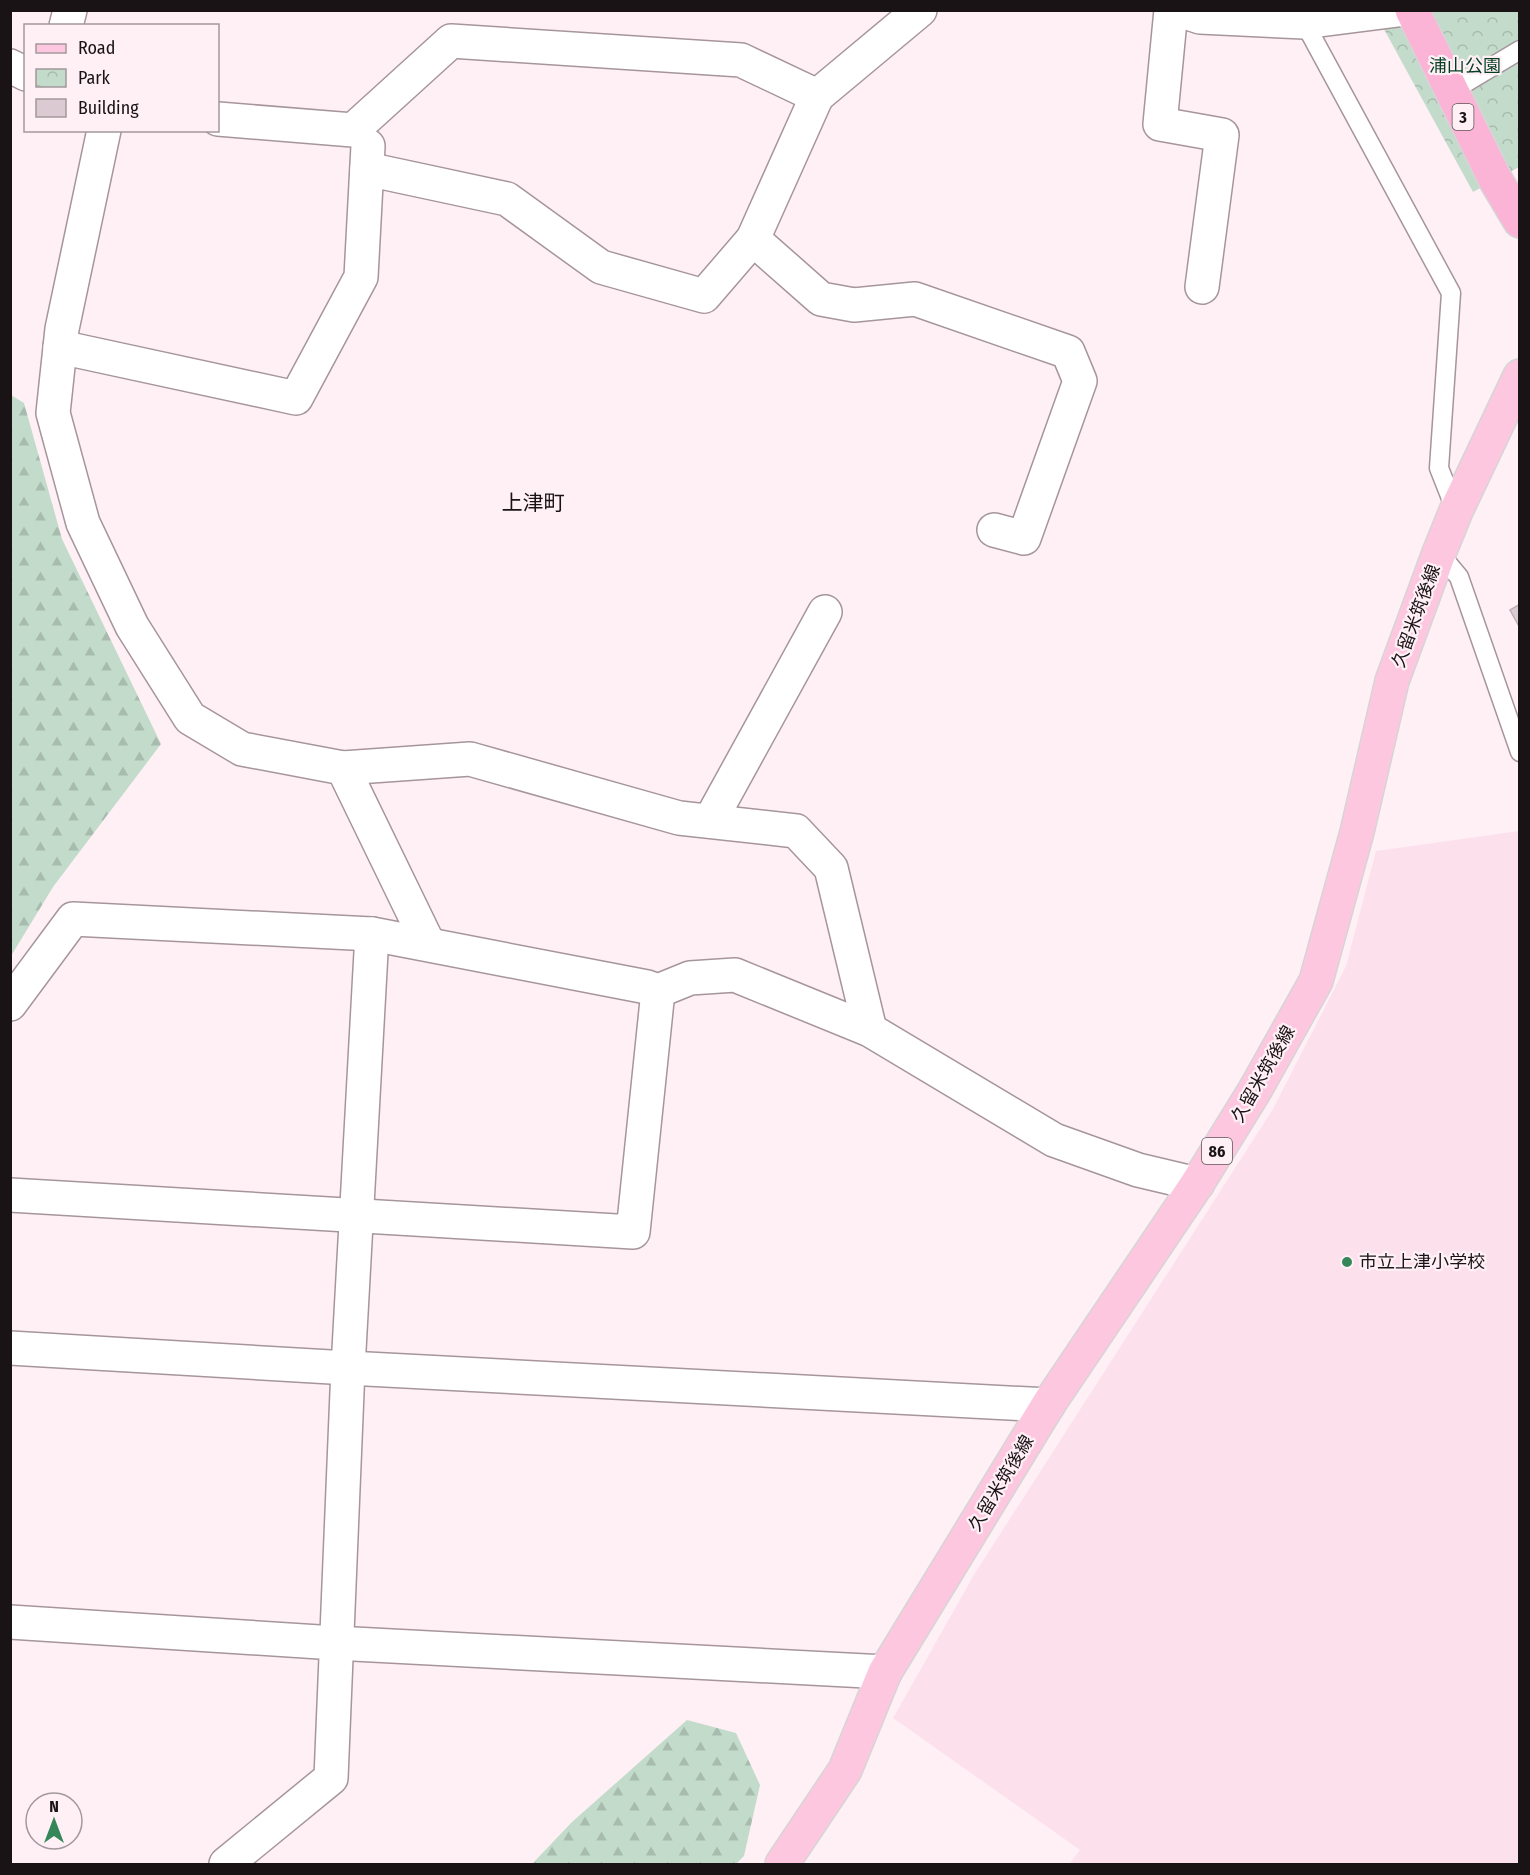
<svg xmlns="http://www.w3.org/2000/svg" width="1530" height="1875" font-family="'Fira Sans Condensed','Noto Sans JP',sans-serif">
<defs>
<pattern id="forest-firs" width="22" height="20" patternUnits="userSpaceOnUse" patternTransform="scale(1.5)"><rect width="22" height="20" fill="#c3dbcb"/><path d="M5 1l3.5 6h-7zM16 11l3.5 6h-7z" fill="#a7bbae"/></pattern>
<pattern id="park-crowns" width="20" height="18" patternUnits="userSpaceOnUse" patternTransform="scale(1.5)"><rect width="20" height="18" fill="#c3dbcb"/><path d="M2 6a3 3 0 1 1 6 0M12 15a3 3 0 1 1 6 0" fill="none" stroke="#a7bbae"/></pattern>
</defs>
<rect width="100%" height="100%" fill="#fff0f6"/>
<!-- built -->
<polygon fill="#fce1ec" points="1519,831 1519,1864 1069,1864 1080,1850 893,1718 975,1573 1273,1109 1346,966 1376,851"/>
<!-- forest -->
<g fill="url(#forest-firs)">
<polygon points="11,395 24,403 62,539 161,744 53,887 11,956"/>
<polygon points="687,1720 736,1733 760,1785 744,1856 736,1864 532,1864 572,1822"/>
</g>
<!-- park -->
<polygon fill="url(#park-crowns)" points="1374,11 1519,11 1519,167 1473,192"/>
<!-- building -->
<polygon fill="#dccad2" stroke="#c0aeb6" stroke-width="1.5" points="1520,604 1520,628 1510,610"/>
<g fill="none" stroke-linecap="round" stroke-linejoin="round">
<!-- service casing -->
<g stroke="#a6959c" stroke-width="21">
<g id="service">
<polyline points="1304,22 1451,293 1439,468 1456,511"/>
<polyline points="1450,92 1520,50"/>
<polyline points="1439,553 1459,577 1520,752"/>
</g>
</g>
<!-- minor casing -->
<g stroke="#a6959c" stroke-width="36">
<g id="minor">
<polyline points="1171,10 1160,124 1222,135 1202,287"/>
<polyline points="1179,10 1200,17 1304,22 1398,10"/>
<polyline points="66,26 70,10"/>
<polyline points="10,66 26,74"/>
<polyline points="218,119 353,130 451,41 741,60 817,96 920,10"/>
<polyline points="104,130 62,329 53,413 83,523 132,626 190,718 242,749 343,768 428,943"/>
<polyline points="367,169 507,199 601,267 704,296 753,239 817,96"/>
<polyline points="753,239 821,299 854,305 915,299 1068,352 1080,381 1024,538 994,530"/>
<polyline points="60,347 296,398 361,277 368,146"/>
<polyline points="343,768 470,759 679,818 796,831 831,868 870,1030"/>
<polyline points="710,821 825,612"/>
<polyline points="10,1004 73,919 372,934 647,987 658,991 690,978 735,975 870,1030 1054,1140 1138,1170 1197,1184"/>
<polyline points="10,1195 633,1232 658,991"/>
<polyline points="10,1348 348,1368 1048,1405"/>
<polyline points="10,1622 335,1643 885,1672"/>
<polyline points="226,1864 331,1778 348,1368 372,934"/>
</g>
</g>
<!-- primary casing -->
<g stroke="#d6d5d5" stroke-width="36">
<polyline id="primary" points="782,1864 845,1770 885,1672 1048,1405 1197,1184 1255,1090 1316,981 1357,832 1392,681 1439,553 1456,511 1520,376"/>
</g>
<!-- trunk casing -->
<g stroke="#d6d5d5" stroke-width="36">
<polyline id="trunk" points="1412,10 1495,179 1520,221"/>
</g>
<!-- service -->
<use href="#service" stroke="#fff" stroke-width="18"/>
<!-- minor -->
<use href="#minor" stroke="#fff" stroke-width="33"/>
<!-- primary -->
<use href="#primary" stroke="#fdc7e0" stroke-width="33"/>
<!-- trunk -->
<use href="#trunk" stroke="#fcb4d6" stroke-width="33"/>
</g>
<!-- markers -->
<circle fill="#358759" stroke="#fff0f6" stroke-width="2" cx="1347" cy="1262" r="6"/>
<g text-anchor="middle" stroke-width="4.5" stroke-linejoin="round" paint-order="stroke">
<!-- shield labels -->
<g fill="#fff0f6" stroke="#5e5559" stroke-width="1.5">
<rect x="1452.5" y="104" width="21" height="26" rx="4.5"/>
<rect x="1202" y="1138" width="30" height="26" rx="4.5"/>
</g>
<g font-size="16" font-weight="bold" fill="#191316">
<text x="1463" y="123">3</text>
<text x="1217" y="1157">86</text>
</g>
<!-- park labels -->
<g font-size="18" fill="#043e22" stroke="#fff0f6">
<text x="1465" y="72">浦山公園</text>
</g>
<!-- street labels -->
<g font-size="18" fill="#191316" stroke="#fff0f6">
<text transform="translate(1416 616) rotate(-70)" y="6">久留米筑後線</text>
<text transform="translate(1263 1074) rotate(-60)" y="6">久留米筑後線</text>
<text transform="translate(1001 1483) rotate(-59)" y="6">久留米筑後線</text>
</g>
<!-- poi labels -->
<g font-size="18" fill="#191316" stroke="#fff0f6" text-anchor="start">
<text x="1359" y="1268">市立上津小学校</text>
</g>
<!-- quarter labels -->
<g font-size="21" fill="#191316" stroke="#fff0f6">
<text x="533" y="510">上津町</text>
</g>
</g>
<!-- border -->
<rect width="1530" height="1875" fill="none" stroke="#191316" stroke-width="24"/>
<!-- legend -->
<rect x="24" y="24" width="195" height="108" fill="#fff0f6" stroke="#a3989c" stroke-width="1.5"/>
<rect x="36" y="44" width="30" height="9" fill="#fdc7e0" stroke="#a3989c" stroke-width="1.5"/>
<text x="78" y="54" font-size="18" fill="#191316">Road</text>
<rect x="36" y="69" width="30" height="18" fill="url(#park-crowns)" stroke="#a3989c" stroke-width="1.5"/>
<text x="78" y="84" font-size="18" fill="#191316">Park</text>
<rect x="36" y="99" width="30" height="18" fill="#dccad2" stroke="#a3989c" stroke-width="1.5"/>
<text x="78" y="114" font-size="18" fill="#191316">Building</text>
<!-- north arrow -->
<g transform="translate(54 1821)"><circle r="28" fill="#fff0f6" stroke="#a3989c" stroke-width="1.5"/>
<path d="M0-4.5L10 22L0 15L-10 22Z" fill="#358759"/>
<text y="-9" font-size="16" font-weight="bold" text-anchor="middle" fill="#191316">N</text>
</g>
</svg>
